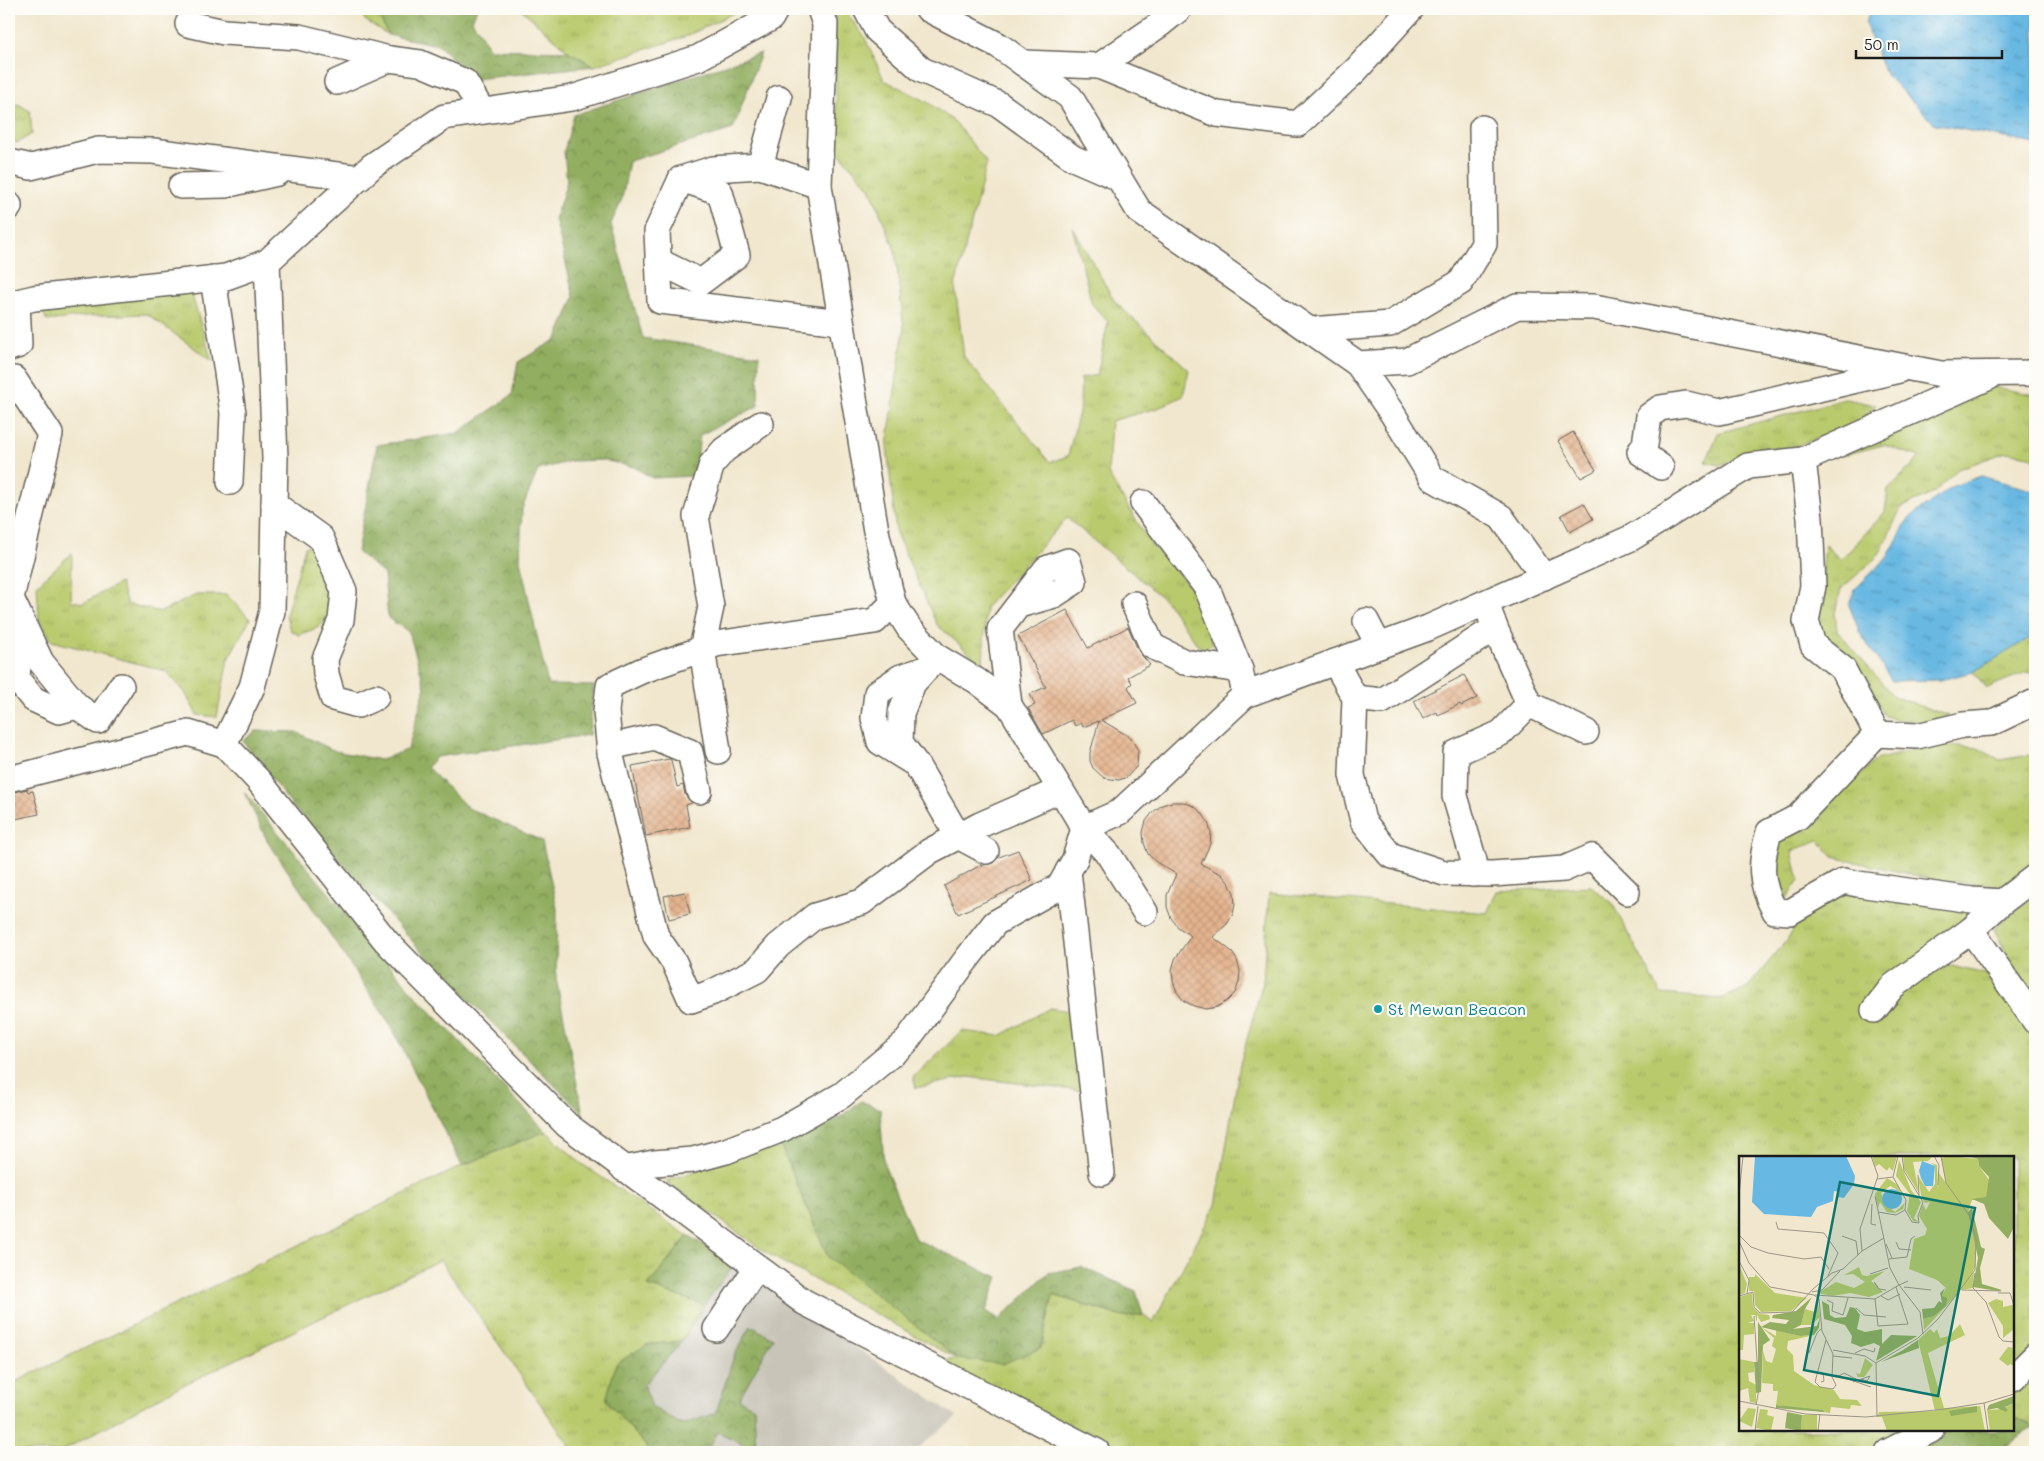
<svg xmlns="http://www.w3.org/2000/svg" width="2044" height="1461" font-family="Mali,sans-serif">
<defs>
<pattern id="grass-tufts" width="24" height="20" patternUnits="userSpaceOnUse" patternTransform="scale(1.25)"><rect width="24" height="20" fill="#b9ca6d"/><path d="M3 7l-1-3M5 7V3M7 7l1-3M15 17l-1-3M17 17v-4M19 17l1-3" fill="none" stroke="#9ead5e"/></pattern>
<pattern id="forest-crowns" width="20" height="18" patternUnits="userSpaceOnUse" patternTransform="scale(1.25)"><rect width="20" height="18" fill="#92ae60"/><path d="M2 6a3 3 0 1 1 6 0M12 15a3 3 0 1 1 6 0" fill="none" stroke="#768d4e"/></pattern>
<pattern id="water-ripples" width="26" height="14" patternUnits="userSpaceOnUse" patternTransform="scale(1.25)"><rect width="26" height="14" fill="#67b8e2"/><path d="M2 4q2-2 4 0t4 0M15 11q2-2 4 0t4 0" fill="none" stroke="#5495b6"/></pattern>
<pattern id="building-cross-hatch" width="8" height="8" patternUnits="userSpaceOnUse" patternTransform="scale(1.25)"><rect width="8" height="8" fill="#e4b48e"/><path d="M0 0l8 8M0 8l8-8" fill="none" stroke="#c39a7a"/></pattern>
</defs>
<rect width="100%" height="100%" fill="#fdfcf7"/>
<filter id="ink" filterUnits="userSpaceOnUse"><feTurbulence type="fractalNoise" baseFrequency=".02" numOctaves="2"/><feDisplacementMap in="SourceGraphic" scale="10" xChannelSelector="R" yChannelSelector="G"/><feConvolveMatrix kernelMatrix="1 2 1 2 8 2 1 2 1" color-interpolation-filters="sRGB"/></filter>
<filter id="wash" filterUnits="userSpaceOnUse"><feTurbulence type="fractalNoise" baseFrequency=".0096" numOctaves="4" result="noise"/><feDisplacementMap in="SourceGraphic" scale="20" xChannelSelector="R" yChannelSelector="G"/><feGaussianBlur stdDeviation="1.12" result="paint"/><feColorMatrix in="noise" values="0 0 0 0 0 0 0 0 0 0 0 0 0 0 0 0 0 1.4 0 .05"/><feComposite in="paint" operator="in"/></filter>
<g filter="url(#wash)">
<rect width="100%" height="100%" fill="#f1e7ce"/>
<!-- industrial -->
<polygon fill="#c8c4b8" points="735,1263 957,1417 913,1452 706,1452 718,1432 756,1449 739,1399 773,1338 734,1356 716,1413 682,1425 652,1407 644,1385 682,1341 704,1305"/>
<!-- grass -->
<g fill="url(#grass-tufts)" stroke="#6a7344">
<polygon points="359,9 376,9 388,35 365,20"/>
<polygon points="521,9 741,9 687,36 594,66 568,51"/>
<polygon points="835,9 844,9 865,38 884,80 926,101 955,122 987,163 955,286 964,357 1050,462 1068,456 1080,408 1081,378 1097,375 1108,322 1092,304 1072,226 1115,302 1189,370 1183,396 1158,408 1111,421 1108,474 1150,543 1195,592 1213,644 1202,651 1166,601 1067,518 986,607 983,665 937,625 896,533 887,446 904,329 895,250 870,188 837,151"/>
<polygon points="18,104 30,111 32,134 17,143 9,141 9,108"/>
<polygon points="191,292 212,361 147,314 87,316 47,321 43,312 86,298"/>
<polygon points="1988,386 2035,395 2035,461 2030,456 2006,452 1958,469 1934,493 1901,508 1879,555 1841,589 1835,613 1837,630 1855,652 1893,696 1949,716 1923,722 1899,720 1885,716 1850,659 1824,639 1818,615 1825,545 1841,560 1885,512 1888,490 1920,457 1883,445 1843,455"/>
<polygon points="1845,399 1876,405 1859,423 1788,449 1763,447 1720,465 1706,462 1718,433"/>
<polygon points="315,543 339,590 336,611 319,627 299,635 290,630 286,615 305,547"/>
<polygon points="72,553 71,601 83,603 120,583 127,604 161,612 196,595 227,595 250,619 228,659 217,717 197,715 184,691 166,671 52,641 39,619 37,585"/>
<polygon points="2035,635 2035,674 2026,672 1987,688 1973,672"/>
<polygon points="1936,744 1978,748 2000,760 2035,754 2035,865 2001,887 1936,880 1833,857 1818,840 1792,851 1799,881 1786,899 1774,876 1776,840 1812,818 1876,760"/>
<polygon points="1591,886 1612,903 1661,994 1721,999 1748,987 1786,941 1799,918 1841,892 1977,909 1919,958 2022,983 1994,929 2035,895 2035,1428 2013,1416 2013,1157 1740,1157 1740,1430 1931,1430 1888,1452 1097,1452 923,1363 957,1359 768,1254 666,1181 779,1142 828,1257 1041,1348 1053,1295 1123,1317 1143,1315 1153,1323 1216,1205 1240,1064 1263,982 1269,893 1487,913 1497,891"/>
<polygon points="1050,1008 1075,1012 1082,1091 968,1077 916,1088 913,1077 962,1031 1000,1036"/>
<polygon points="546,1131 582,1164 688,1236 648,1286 704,1305 682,1341 646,1345 606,1400 651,1452 574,1452 440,1260 171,1391 60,1452 9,1452 9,1385 462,1166"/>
</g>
<!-- forest -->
<g fill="url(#forest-crowns)" stroke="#57653e">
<polygon points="376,9 477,9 472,20 490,49 568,51 594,66 475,79 438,45 388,35"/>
<polygon points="761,53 733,129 629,161 622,199 611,224 643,338 759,355 758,406 700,435 695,476 652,478 634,467 603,460 571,461 538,470 522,509 520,560 548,685 594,686 589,735 436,757 427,767 468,808 542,841 557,908 556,978 583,1114 430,961 293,807 243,741 256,731 296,732 335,751 381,760 408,749 425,687 409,632 388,618 384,574 357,552 377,445 458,433 512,395 518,362 557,339 574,297 555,218 567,182 564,151 574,115"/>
<polygon points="244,792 413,993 546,1131 462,1166 390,1024 267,840"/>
<polygon points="861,1101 880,1109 884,1165 915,1239 998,1277 986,1311 999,1320 1048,1273 1082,1267 1136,1291 1143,1315 1123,1317 1053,1295 1041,1348 1002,1364 958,1359 828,1257 779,1142 836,1120"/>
<polygon points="688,1236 735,1263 704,1305 648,1286"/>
<polygon points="751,1326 773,1338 739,1399 754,1407 756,1450 718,1432 706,1452 651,1452 606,1400 616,1364 646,1345 682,1341 644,1385 652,1407 682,1425 716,1413 734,1356"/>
<polygon points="2013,1416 2034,1428 1995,1452 1888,1452 1931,1430 2013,1430"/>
</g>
<!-- water -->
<g fill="url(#water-ripples)" stroke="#426a7f">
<polygon points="1871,9 2035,9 2035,144 1935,124 1885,74 1865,23"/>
<polygon points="1981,476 2035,491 2035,635 1973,672 1940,680 1892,681 1860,633 1849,605 1855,589 1887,558 1909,518 1953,486"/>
</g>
<g id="blocks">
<!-- building -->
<g fill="url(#building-cross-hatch)">
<polygon points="1573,432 1596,470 1581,478 1558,441"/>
<polygon points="1584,503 1593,519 1570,532 1561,515"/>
<polygon points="1067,610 1088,648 1128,627 1139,652 1150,665 1128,677 1132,683 1128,687 1137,703 1101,720 1130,737 1138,750 1137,766 1127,777 1119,780 1104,778 1093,768 1090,761 1090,753 1099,721 1083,727 1081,723 1075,726 1072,720 1043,734 1028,708 1035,705 1030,694 1046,687 1018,636"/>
<polygon points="1464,675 1477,698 1461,706 1460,704 1438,715 1437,712 1423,719 1414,701"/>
<polygon points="669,759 671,760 677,787 683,785 685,795 692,803 686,805 690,827 646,836 632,766"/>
<polygon points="27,789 28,792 33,791 39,814 15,819 9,793"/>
<polygon points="1172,802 1183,802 1194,806 1202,813 1208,822 1211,833 1210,844 1201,864 1221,874 1229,883 1234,893 1235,904 1233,914 1227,924 1213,937 1231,951 1237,960 1240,971 1239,982 1235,993 1227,1001 1217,1007 1206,1009 1194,1006 1184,1001 1177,992 1173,981 1172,970 1175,959 1191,936 1178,927 1171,918 1167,907 1167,895 1176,874 1156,862 1148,854 1144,843 1143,832 1146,821 1153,812 1162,805"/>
<polygon points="1018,850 1032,880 958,914 944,886 979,866 993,863 999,857"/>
<polygon points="685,892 690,914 669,919 664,896"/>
</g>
</g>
</g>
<g filter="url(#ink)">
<use href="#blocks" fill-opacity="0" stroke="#67635a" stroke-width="1"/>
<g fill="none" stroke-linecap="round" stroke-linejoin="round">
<!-- minor casing -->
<g stroke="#67635a" stroke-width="28">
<g id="minor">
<polyline points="866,9 877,30 922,70 1000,105 1073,158 1119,178"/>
<polyline points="928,9 998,45 1070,97 1139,211 1358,364 1407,361 1517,306 1594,307 1941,374 2035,373"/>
<polyline points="188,24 224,32 299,37 389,59 420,63 465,82 482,111"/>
<polyline points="1023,63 1099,66 1217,114 1298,124 1356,70 1411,9"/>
<polyline points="1099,66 1159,25 1179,9"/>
<polyline points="337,82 389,59"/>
<polyline points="779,98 760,166 713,169 681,179 657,231 660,301 841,322"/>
<polyline points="9,162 31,167 98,150 153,151 360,178"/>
<polyline points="760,166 819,186"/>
<polyline points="181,186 225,185 277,173"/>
<polyline points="9,205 9,207"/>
<polyline points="658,261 701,282 737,255 720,192 681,179"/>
<polyline points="213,278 233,413 230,482"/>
<polyline points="9,304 34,298 226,277 267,262 372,166 444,117 572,98 698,58 771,18 776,9"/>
<polyline points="1310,330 1390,324 1461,282 1484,244 1482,128"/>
<polyline points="9,348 19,345 17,302"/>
<polyline points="1358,364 1392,413 1432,478 1501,517 1544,577"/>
<polyline points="1803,460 1810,518 1813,586 1806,621 1813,645 1843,669 1877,734 1917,736 1963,725 1991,723 2035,702"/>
<polyline points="1661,467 1640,452 1645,445 1649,416 1660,408 1686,404 1719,412 1899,370"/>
<polyline points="1143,503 1207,588 1240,670"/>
<polyline points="274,504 321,538 344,591 341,620 325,659 326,674 333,698 358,705 376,697"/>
<polyline points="9,594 41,662 77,706 59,711 33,699 17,679 21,621"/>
<polyline points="11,598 50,434 14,379"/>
<polyline points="893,603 875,621 716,644 641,671 609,686 606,711 610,753 656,936 674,962 691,1000 713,992 757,970 778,946 815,916 862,902 930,851 980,825 1060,790"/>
<polyline points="1134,604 1152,646 1184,662 1240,670 1243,685"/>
<polyline points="1366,621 1379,646"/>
<polyline points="1495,628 1529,704 1586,732"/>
<polyline points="937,657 913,683 901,713 900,742 916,764 958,836 986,851"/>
<polyline points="1335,662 1355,698 1352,775 1363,821 1390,855 1444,873 1492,874 1564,869 1592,857 1627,892"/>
<polyline points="1355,698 1382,701 1495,628 1486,603"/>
<polyline points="1009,705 1000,629 1046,569 1068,561 1074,582 1054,595 1019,605"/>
<polyline points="77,706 98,721 121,686"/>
<path d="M1877 734 1798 817 1769 832C1760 862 1759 883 1775 911L1790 912 1844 881 1858 884 1972 900 2002 902 2035 877"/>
<polyline points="224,744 252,687 272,611 275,458 267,262"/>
<polyline points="610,747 654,737 690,752 699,791"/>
<polyline points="718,751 702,649 711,607 696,516 712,464 724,450 761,424"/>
<polyline points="912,762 880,742 874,718 877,693 901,677 926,669"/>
<polyline points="9,779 188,733 224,744 259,781 386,941 567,1125 804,1302 1097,1452"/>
<polyline points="1068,871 1102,1173"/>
<polyline points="1473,874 1474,861 1455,796 1456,753 1501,733 1529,704"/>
<polyline points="1145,912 1109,855 1084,828 1120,812 1245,695 1428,628 1631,538 1748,466 1803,460 1989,377"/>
<polyline points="1971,930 2035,1021"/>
<polyline points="1874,1010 1893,986 1971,930 2002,902"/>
<polyline points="624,1169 654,1163 693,1160 726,1151 782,1129 842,1095 905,1043 966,960 995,923 1060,886 1075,859 1084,828 1009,705 977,681 937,657 909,628 893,603 876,531 819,186 825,24 820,9"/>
<polyline points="716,1329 757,1267"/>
<polyline points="2013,1378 2035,1356"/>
<polyline points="1888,1452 1931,1430"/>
</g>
</g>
<!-- minor -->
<use href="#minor" stroke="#fff" stroke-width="25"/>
</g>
</g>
<!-- markers -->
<circle fill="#0f9aa8" stroke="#fdfcf7" stroke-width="2" cx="1378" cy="1009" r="5"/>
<g text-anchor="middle" stroke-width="4.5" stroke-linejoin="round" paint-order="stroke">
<!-- culture labels -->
<g font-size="16" fill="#0d838f" stroke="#fdfcf7" text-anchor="start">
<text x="1388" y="1015">St Mewan Beacon</text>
</g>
</g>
<!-- overview -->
<g transform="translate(1739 1156)">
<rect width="275" height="275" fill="#f1e7ce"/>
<path d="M133 0H158L154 15 150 11 148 15 140 8 136 11ZM164 0H194L189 5 174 6 180 37 165 13ZM211 0 239 3 240 10 250 24 247 42 233 44 229 56 237 83 236 111 230 124 235 116 234 132 222 134 185 174 184 163 195 160 207 150 203 140 207 132 198 124 170 113 175 83 186 79 188 73 180 60 184 48 187 54 191 46 186 47 182 39 179 20 190 36 196 28V10L192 7 198 9 199 34 200 17 207 27 202 2ZM160 4 172 34 182 46 175 62 180 66 174 65 168 55 171 38 157 20ZM148 22 159 29 164 43 157 33 151 30 142 37 146 48 156 56 166 47 164 53 156 57 148 56 141 46 139 52 136 38ZM0 108 8 128 6 137 0 139ZM120 111 123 119 128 120 146 115 132 125 144 136 130 141 111 137 93 140 79 137 97 126 115 132 126 126 114 118 105 119ZM16 118 36 137 68 142 52 155 22 156 16 149 15 135H10V121H16ZM13 137 14 151 21 158 30 159 31 163 22 166 18 159V167L16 159H12L15 165 9 167H15V178L5 179 4 194H0V141ZM257 143 264 145V151L273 149 275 152V173L264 182V170L249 147ZM79 146 81 161 72 169H62L66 153 76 156ZM221 168 226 179 189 197 205 252 245 250H241L246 275H148L143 261H138L140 256 196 255 179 184 191 173 195 177 198 173 201 182 210 180ZM22 171 37 180V174L61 180 75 179 49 185 48 193 54 199 55 215 75 229 95 234 101 243 118 244 123 250 112 249 111 253 92 251 91 257 37 249 39 235H34V228L23 227 24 195 27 205 33 207 37 193 33 190 35 182ZM269 191 275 192V210L271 208 269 210 260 203ZM126 202 134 209 125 221H119L117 217 121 218ZM0 203 15 206V216L9 217 10 225 17 229V247L11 246 9 232 0 235ZM275 247V275H251L248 254 263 253ZM21 253 29 254 28 259 35 261 32 275 17 272ZM63 259H78V275H62Z" fill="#b9ca6d"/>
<path d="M228 0H275V71L269 83 250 62 245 48 233 43 247 41 250 21 240 10 239 3ZM233 52 242 91 246 93 241 112 243 128 263 134 259 135 234 131 239 102 229 56ZM206 132 203 140 208 142 207 150 195 160 184 163 183 153 195 152 200 145 203 147 201 137ZM73 141 66 153 62 169 54 173 78 170 81 161 80 172 75 179 61 180 22 171 31 166 47 168 50 164 33 162 34 159 57 155ZM83 145 90 149 91 159 96 162 107 161 111 151 116 152 121 159 118 173 126 176 143 173V188L152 179 178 180 137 205 141 190 135 187 122 191 112 187 113 180 106 169 85 163ZM19 166 31 184 24 189 22 236 17 237 15 206H19ZM179 184 180 192 142 206 164 194ZM275 240V247L266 251 269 254 267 256 258 252 248 254 250 249ZM37 249 84 254 85 256 37 252ZM238 250V256L212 260 210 255ZM48 256 63 259 62 275 46 272Z" fill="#92ae60"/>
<path d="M9 252 17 253 13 271 0 265Z" fill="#b9ca6d"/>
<path d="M16 0H107L116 20 115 28 105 42 98 41 100 36 95 35 94 45 78 51 72 61 25 58 13 46ZM183 5 196 10 194 30H186L182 22 180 15ZM143 43a10 10 0 1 1 20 0a10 10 0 1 1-20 0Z" fill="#67b8e2"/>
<path fill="none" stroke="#9c9687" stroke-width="1" d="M163 0 165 15 184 46 179 60 180 67 173 66 166 54M195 0 200 9 199 29M179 19 180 39M154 21 159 0M138 23 154 21 167 44 166 54 157 59 139 56M0 39 4 0M136 40 151 112 160 129 169 125M133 48 132 68 137 69M37 66 39 73 85 77 99 97 89 120M0 79 12 91 29 97 65 103 82 101 90 113M103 80 117 85 119 99M0 85 10 107 31 131 75 139 80 143 83 175 94 198 93 221 97 229 94 233 81 231 76 226 87 184M157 86 160 93 172 94M147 88 153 102M123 95 145 82M150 103 168 101 172 83 176 80M0 105 10 124 8 138M236 117 234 132 247 146 260 181 264 185 275 186M131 118 149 112M139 131 135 126 140 133 147 134M165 131 192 134M223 134 262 135M73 136 83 134 101 115M259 137H271L275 149M76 139 136 143 160 129 181 156 184 178M0 140 14 136 15 151 21 157 53 156 74 133 93 117 104 113 123 95 121 73 139 20 132 0M142 140 149 144 161 138M136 143 139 170 169 168 157 131M88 144 94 147 93 155 104 159 109 142M117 152 125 159 147 161M15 160 20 233 17 249M94 194 126 200 137 207M70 197 78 177 83 172M116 197 125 193 135 196 136 192M94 200 113 202M79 217H84L85 225 82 226M97 219 132 231M100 220 105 217 119 224M114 226 131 220 128 225 122 223M0 245 66 258 127 261 206 253 245 247 275 238M245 247 249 275M138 261 137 207 179 182 199 163 236 114 237 83 230 59 207 27 202 0M16 275 19 250M79 275 81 258"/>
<path fill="#0f766e" fill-opacity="0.15" stroke="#0f766e" stroke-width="2.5" d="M101 26 236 52 199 240 65 214Z"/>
<rect width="275" height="275" fill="none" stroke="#1c1c1c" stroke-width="2.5"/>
</g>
<!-- margin -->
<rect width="2044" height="1461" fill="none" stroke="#fdfcf7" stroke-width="30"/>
<!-- scale -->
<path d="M1856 50v8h146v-8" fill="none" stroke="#1c1c1c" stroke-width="2.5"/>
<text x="1864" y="50" font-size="15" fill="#1c1c1c" stroke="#fdfcf7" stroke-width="4" paint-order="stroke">50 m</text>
</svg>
